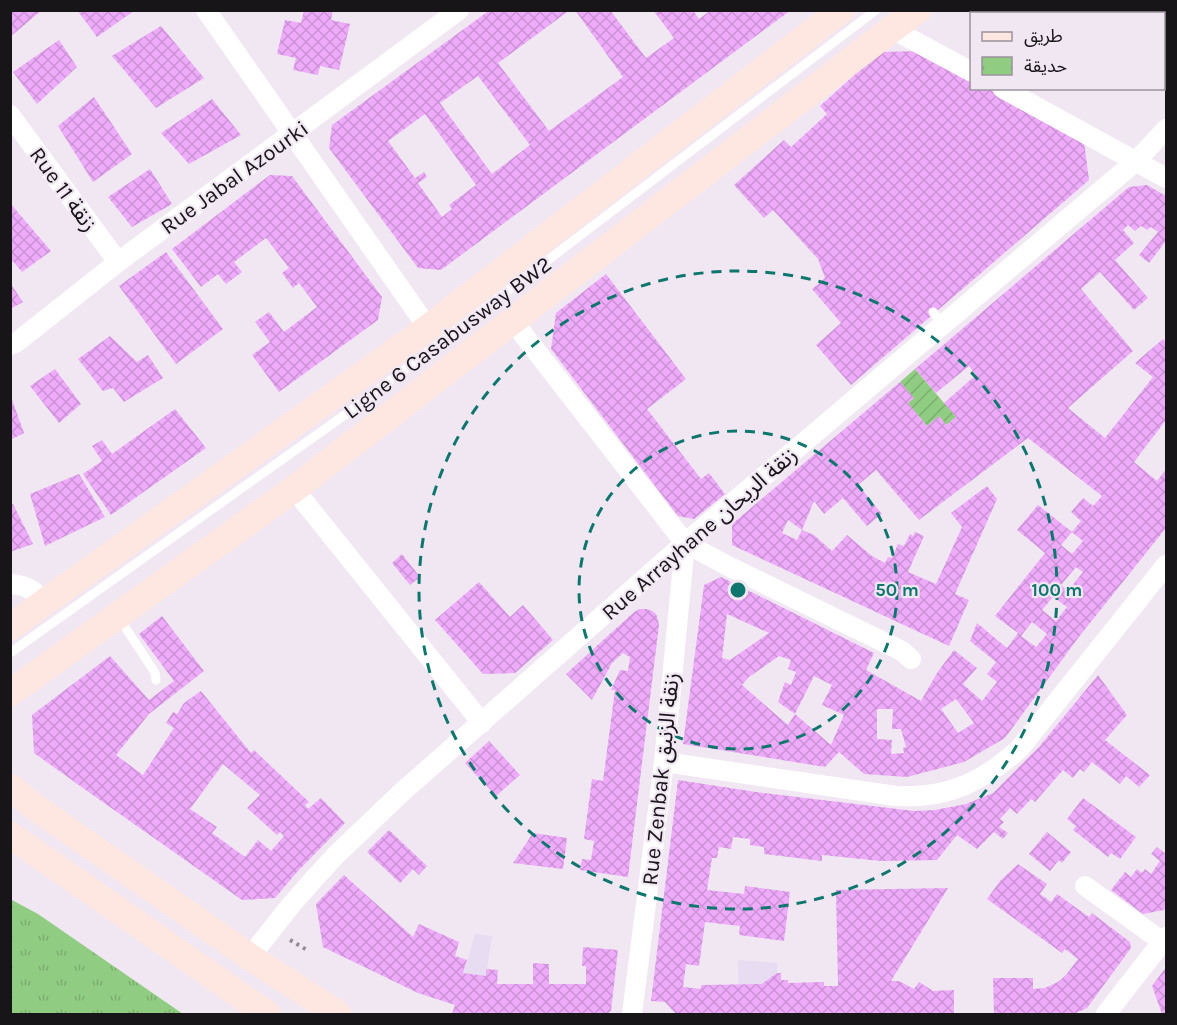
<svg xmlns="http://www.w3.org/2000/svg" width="1177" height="1025" font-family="Karla,'Noto Sans Arabic',sans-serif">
<defs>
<pattern id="park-tufts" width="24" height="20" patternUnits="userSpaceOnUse" patternTransform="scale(1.5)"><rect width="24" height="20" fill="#90cc81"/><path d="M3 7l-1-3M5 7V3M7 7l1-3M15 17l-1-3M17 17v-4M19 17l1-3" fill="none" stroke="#7bae6f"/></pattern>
<pattern id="garden-furrows" width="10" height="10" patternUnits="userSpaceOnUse" patternTransform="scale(1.5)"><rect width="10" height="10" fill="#90cc81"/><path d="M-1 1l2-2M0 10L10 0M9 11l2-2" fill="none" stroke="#7bae6f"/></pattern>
<pattern id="building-cross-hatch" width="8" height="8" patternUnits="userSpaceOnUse" patternTransform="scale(1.5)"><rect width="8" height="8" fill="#eeabfa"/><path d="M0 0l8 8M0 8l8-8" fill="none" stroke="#cb92d6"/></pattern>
</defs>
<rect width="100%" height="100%" fill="#f1e7f3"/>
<!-- commercial -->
<g fill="#e7dcf1">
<polygon points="475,934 492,936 480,1014 452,1014"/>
<polygon points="738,960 777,963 777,1014 739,1014"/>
</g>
<!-- park -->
<polygon fill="url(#park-tufts)" points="10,899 38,914 183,1014 11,1014"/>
<!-- garden -->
<polygon fill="url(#garden-furrows)" points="915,369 956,417 946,425 939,416 927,426 908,403 914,398 900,382"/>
<!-- building -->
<g fill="url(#building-cross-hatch)" fill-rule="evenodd">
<polygon points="10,10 42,10 10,37"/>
<polygon points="77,10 135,10 97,37"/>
<polygon points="304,10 333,10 331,20 350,24 339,70 320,66 318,75 293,70 296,58 277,54 285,20 301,23"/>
<path d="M490 10H570L498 63 549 131 623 77 575 10H610L646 58 674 38 653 10H693L699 19 711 10H791L441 270 418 268 329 148 332 125ZM478 76 530 145 492 174 440 103ZM425 114 476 185 449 205 452 209 442 217 418 183 427 177 424 172 415 178 388 141Z"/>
<polygon points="161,26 204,78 156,108 112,56"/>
<polygon points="59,40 77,67 37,104 13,72"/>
<polygon points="919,51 972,80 972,88 988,88 1084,141 1089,180 851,385 816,345 841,323 812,289 825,278 818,259 773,210 764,218 734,185 784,140 791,147 827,114 820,106 880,52"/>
<polygon points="94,97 132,154 93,182 58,126"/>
<polygon points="212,99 241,135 189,164 161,133"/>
<polygon points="150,169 172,204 132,227 108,197"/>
<polygon points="270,175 292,176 382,297 378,320 279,392 252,355 270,342 255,322 269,312 284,332 317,307 299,283 293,288 282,273 289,268 266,238 234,262 242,272 226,284 218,274 201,287 172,249"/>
<path d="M1147 185 1166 196V241L1149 263 1139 255 1158 232 1151 227 1147 230 1141 226 1135 231 1128 225 1123 230 1134 243 1115 260 1148 298 1134 310 1100 272 1081 289 1133 351 1068 408 1105 438 1153 377 1135 363 1163 339 1166 342V420L1134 462 1157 481 1166 469V528L1078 638 1005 738 964 762 907 777 864 774 839 752 825 767 683 744 704 585 721 577 874 653 866 670 921 701 937 673 954 650 977 668 963 684 982 701 997 682 987 674 996 662 970 641 977 623 1007 648 1018 633 995 616 1045 553 1017 530 1038 505 1072 532 1061 545 1072 554 1083 541 1072 532 1081 521 1071 512 1083 498 1093 506 1102 496 1028 438 919 520 876 470 858 485 882 514 867 526 843 498 824 514 814 501 802 530 788 520 782 533 797 540 802 530 814 535 832 551 847 535 872 556 885 563 888 557 892 558 898 544 904 546 910 534 913 536 915 532 924 536 908 572 936 584 962 527 951 513 987 486 997 499 955 594 969 600 949 646 732 545V524L900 382 914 398 908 403 927 426 939 416 946 425 956 417 944 403 976 375 969 366 936 393 915 369 1129 187ZM1076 567 1083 572 1068 591 1061 585ZM1053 597 1067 607 1056 621 1042 610ZM727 614 769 633 730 660 722 658ZM1032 622 1047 634 1036 647 1021 636ZM779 656 791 660 788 669 796 672 791 685 785 682 778 702 795 714 814 676 832 685 822 705 844 715 831 745 795 714 788 725 742 685 749 677ZM956 699 974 723 958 733 941 709ZM877 709H893L892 729H901L906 747 903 748 904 753 891 754 892 740 877 739Z"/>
<polygon points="10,203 51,251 22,272 10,258"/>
<polygon points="166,252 223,329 176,364 119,286"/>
<polygon points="606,274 686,379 647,409 701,479 709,473 725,494 694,519 678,516 551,349 556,313"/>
<polygon points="10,283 23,302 10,309"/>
<polygon points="110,336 137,362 148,355 163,378 124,402 113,388 103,391 78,359"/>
<polygon points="55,369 81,404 59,423 30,386"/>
<polygon points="10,394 24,433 10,440"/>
<polygon points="175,409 206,448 111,515 83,474 102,461 92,446 102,440 112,454"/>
<polygon points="79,474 105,517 45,546 30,494"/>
<polygon points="13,504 33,544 10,552 10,505"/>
<polygon points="402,554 420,577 410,585 392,563"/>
<polygon points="479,582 510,617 523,605 553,640 515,673 483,674 435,620"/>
<polygon points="640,609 647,609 654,612 657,616 659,625 628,877 580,870 582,859 591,860 594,841 584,839 592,779 603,781 615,690 611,690 620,670 628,671 630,657 623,653 612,663 592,700 566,674 634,612"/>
<path d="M162 616 204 671 149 714 116 755 143 775 174 728 166 723 173 712 177 714 184 703 201 691 251 753 254 750 309 802 305 805 308 809 321 798 345 823 297 872 275 898 242 900 90 793 34 753 32 715 110 656 149 700 174 681 139 634ZM223 764 260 795 247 808 277 835 280 832 284 836 271 851 258 840 245 857 212 833 217 827 190 809Z"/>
<polygon points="1098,675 1127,715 1105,740 1150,775 1139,787 1126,776 1120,784 1092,762 1084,772 1080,769 1073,778 1063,770 1035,802 1031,799 1017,814 1010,808 1000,819 1004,822 999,827 1008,833 1003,839 994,832 977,849 957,835 937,860 881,861 822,855 822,861 764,854 764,847 750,845 750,839 733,837 731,849 719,847 717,858 712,858 707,890 744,894 745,886 790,892 784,941 739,935 740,926 705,922 699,966 686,964 683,987 701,989 701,985 762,984 777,973 781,973 781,980 788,980 788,983 824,982 824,986 838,986 836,890 948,888 891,981 899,981 914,989 919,982 933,991 954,990 954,1014 676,1014 665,1002 651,1001 678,780 756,792 914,811 935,810 966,804 993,793 1039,747"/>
<polygon points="489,741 520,775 496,796 465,763"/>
<polygon points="1083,798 1136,837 1120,859 1111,853 1108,857 1073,830 1076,826 1067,819"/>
<polygon points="389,830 427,866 419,875 413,869 400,883 367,852"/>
<polygon points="1047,832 1071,852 1062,863 1059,860 1050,871 1029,854"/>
<polygon points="533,833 567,838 563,869 513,863"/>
<polygon points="1157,847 1166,854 1166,907 1164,910 1143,914 1111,890 1125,872 1131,877 1137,869 1142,873 1145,869 1151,874 1160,861 1151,854"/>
<polygon points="1018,864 1047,884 1040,894 1051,902 1057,894 1089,917 1092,913 1130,942 1131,948 1087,1008 1074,1014 994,1014 993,978 1033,978 1033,989 1045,988 1058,982 1066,975 1078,959 1065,949 1062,953 987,899 1000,881"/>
<polygon points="344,875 413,937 419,924 459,942 455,956 467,960 463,973 486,976 486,969 498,970 497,984 533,984 533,963 549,964 549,984 586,984 586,966 582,966 583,947 618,950 611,1011 607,1014 452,1014 455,1005 418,993 323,947 316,904"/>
<polygon points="1166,967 1166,1014 1162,1014 1152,986"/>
</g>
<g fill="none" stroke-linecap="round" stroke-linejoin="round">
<!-- path -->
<polyline stroke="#928b93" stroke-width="4" stroke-dasharray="3 4.5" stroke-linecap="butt" points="290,940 307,950"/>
<!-- lane -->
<g stroke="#fff" stroke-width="9">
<polyline points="933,312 943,324"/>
<polyline points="119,618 152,668 155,673 156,680"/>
<polyline points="10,653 346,414 876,10"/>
</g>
<!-- street -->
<g stroke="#fff" stroke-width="20">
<polyline points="206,10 428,328"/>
<polyline points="892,29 972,72"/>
<polyline points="1002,88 1166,178"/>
<polyline points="10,115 118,262"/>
<polyline points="512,320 685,543 728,566 902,651 911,659"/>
<polyline points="10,345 17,342 118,262 459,10"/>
<polyline points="294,489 482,723"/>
<path d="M10 584C28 585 34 591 46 603"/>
<path d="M664 762 896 796C947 799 983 782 1020 748L1166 565"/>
<polyline points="1085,886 1163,942"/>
<polyline points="250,957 291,905 313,880 336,855 401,793 685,543 1136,161 1166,129"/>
<polyline points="632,1014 664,762 685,543"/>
<polyline points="1106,1014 1166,937"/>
</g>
<!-- secondary -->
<g stroke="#fee6e1" stroke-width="27">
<polyline points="10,627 428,328 841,10"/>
<polyline points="10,693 294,489 892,29 918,10"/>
<polyline points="10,787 32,805 250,957 338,1014"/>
<polyline points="10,835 267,1014"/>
</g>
</g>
<!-- distance rings -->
<g fill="none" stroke="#0f766e" stroke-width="3" stroke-dasharray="10 8">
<circle cx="738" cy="590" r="159"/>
<circle cx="738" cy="590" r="319"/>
</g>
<g text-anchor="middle" stroke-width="4.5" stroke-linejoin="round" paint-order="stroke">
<!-- street labels -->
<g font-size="22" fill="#181519" stroke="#f1e7f3">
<text transform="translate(234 177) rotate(-36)" y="8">Rue Jabal Azourki</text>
<text transform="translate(64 189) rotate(54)" y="8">Rue 11 زنقة</text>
<text transform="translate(447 337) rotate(-37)" y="8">Ligne 6 Casabusway BW2</text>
<text transform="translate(699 533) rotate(-41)" y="8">Rue Arrayhane زنقة الريحان</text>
<text transform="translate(660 779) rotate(-84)" y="8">Rue Zenbak زنقة الزنبق</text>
</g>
</g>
<circle cx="738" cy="590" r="9" fill="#0f766e" stroke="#f1e7f3" stroke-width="3"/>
<g font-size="18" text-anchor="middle" font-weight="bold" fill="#0f766e" stroke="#f1e7f3" stroke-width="4.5" stroke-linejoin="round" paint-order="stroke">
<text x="897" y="596">50 m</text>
<text x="1057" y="596">100 m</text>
</g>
<!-- border -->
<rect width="1177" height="1025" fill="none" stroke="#181519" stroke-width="24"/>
<!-- legend -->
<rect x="970" y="12" width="195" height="78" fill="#f1e7f3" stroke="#9a939c" stroke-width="1.5"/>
<rect x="982" y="32" width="30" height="9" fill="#fee6e1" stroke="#9a939c" stroke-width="1.5"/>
<text x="1024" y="42" font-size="18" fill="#181519">طريق</text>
<rect x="982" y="57" width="30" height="18" fill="url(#park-tufts)" stroke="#9a939c" stroke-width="1.5"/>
<text x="1024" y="72" font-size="18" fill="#181519">حديقة</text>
</svg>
